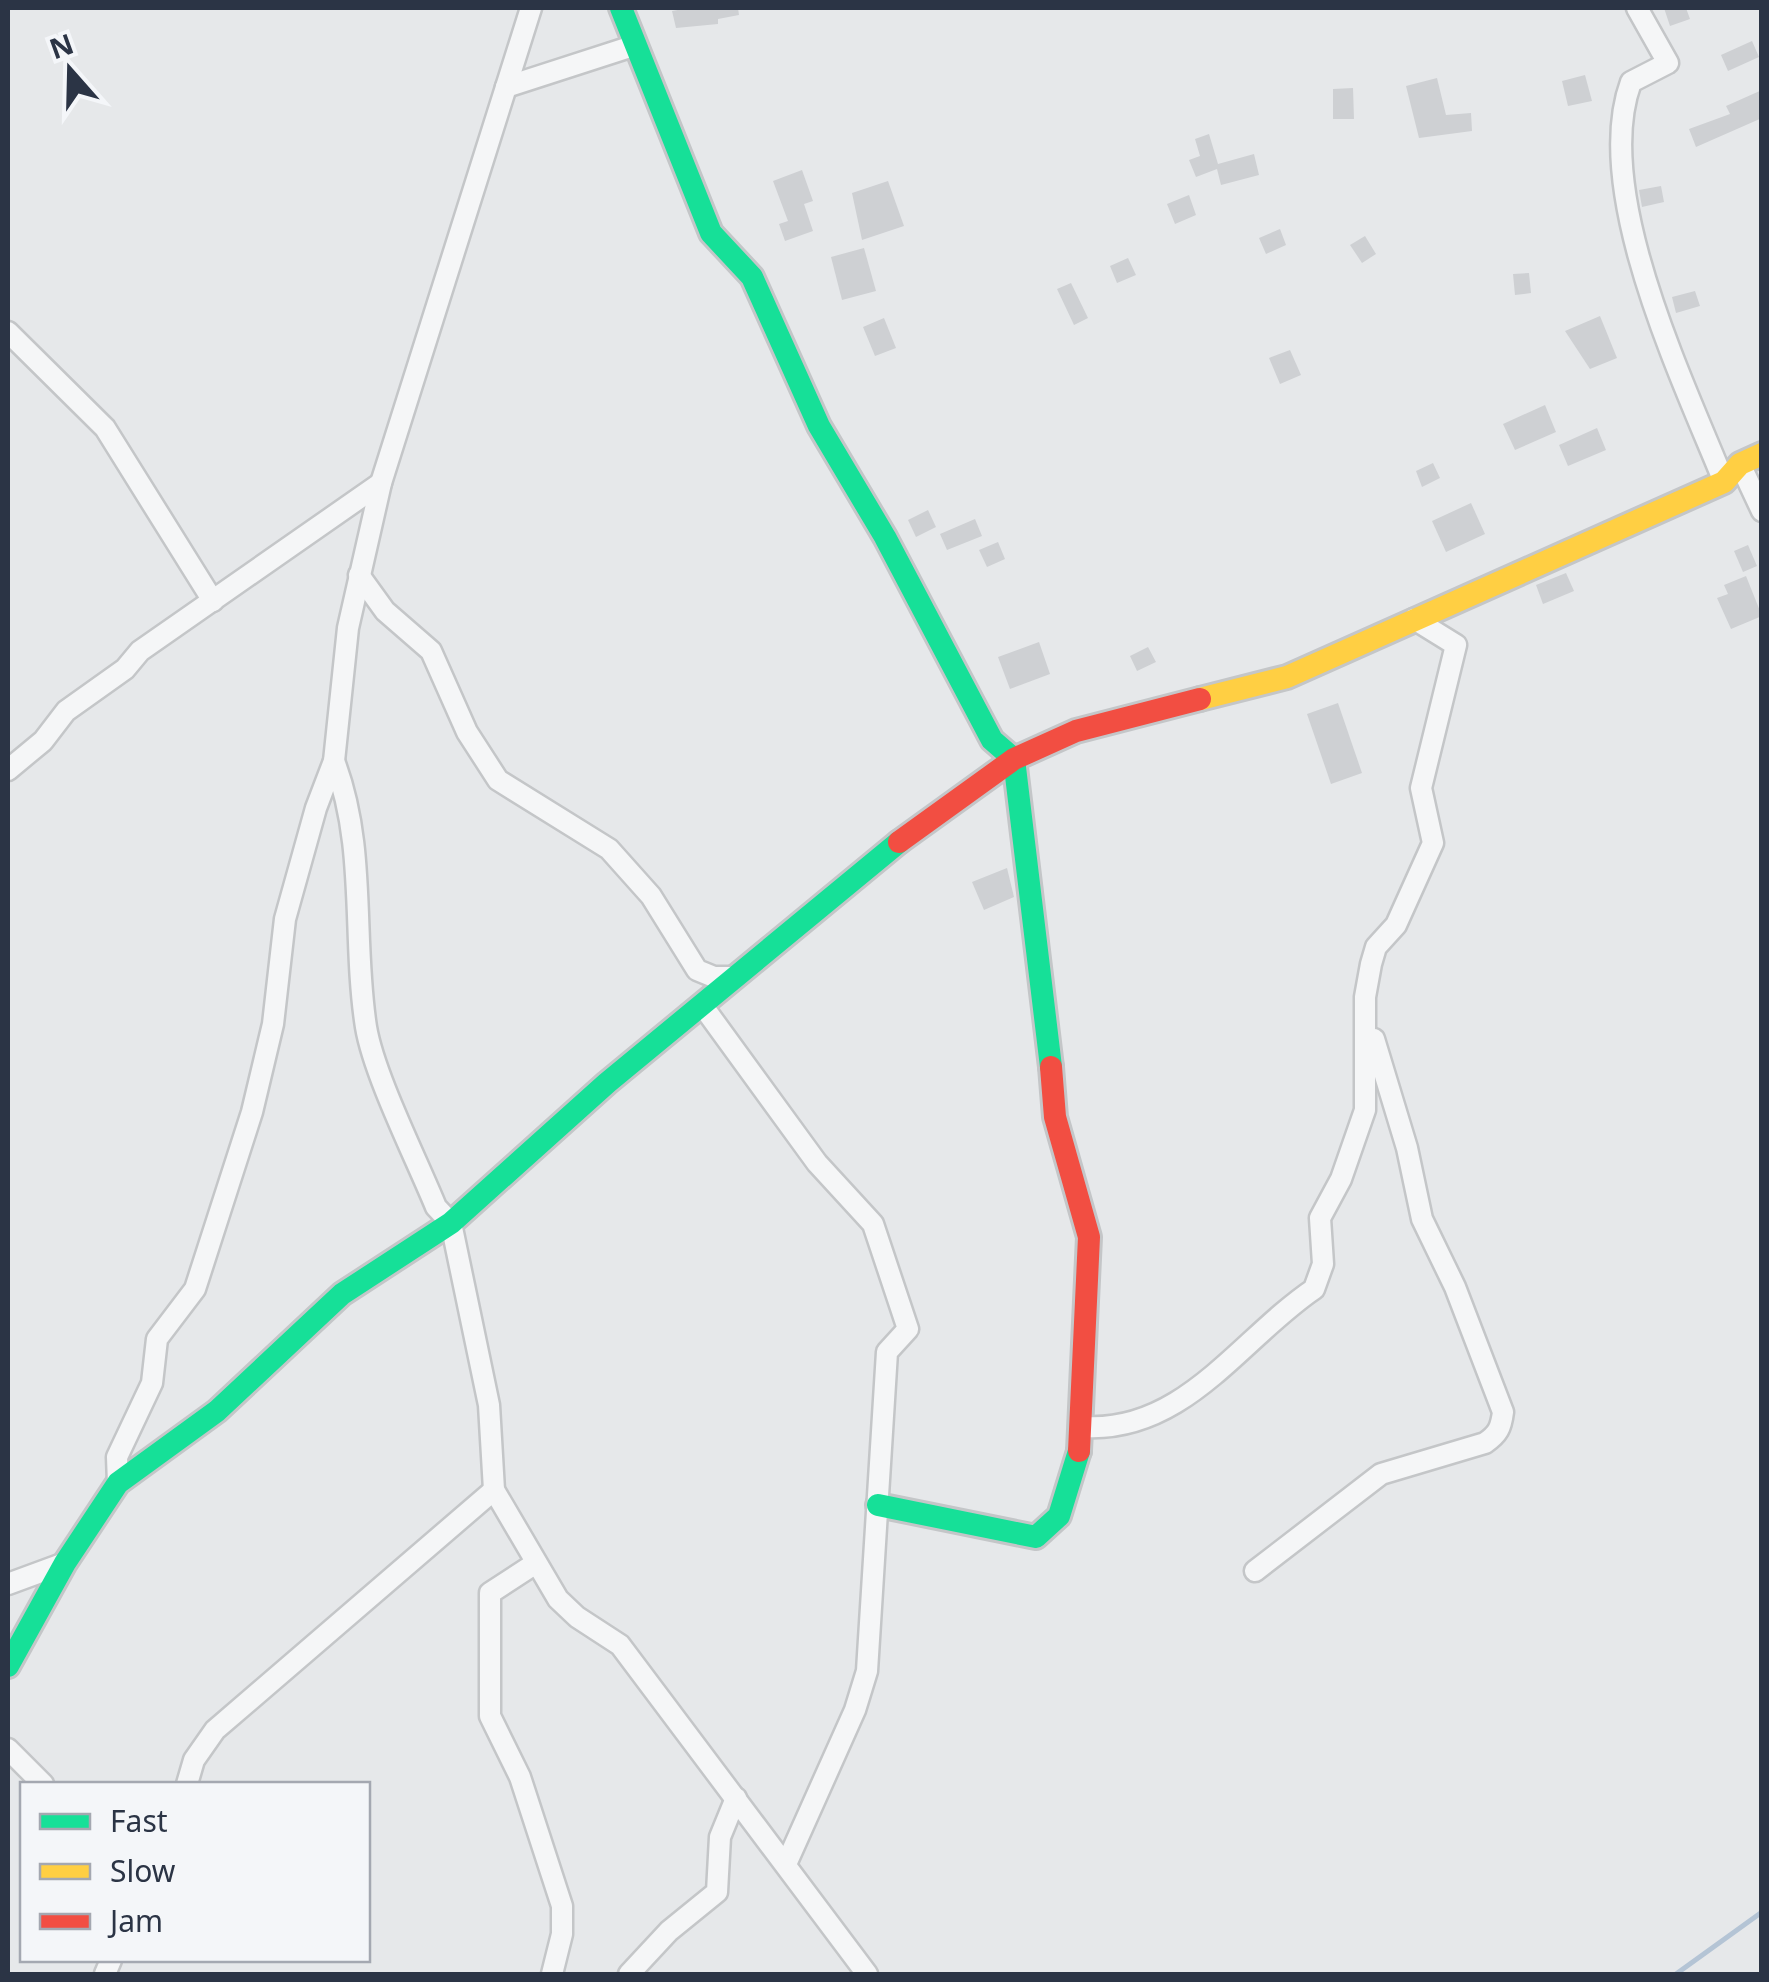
<svg xmlns="http://www.w3.org/2000/svg" width="1769" height="1982" font-family="'Noto Sans',sans-serif">
<rect width="100%" height="100%" fill="#e6e8ea"/>
<g fill="none" stroke-linecap="round" stroke-linejoin="round">
<!-- stream -->
<polyline stroke="#b4c4d5" stroke-width="5" points="1676,1974 1762,1912"/>
</g>
<!-- building -->
<g fill="#ced0d3">
<polygon points="689,8 738,8 739,15 718,19 718,24 676,28 672,11"/>
<polygon points="1664,8 1686,8 1690,19 1670,26"/>
<polygon points="1752,41 1759,57 1728,71 1721,55"/>
<polygon points="1585,75 1592,101 1568,106 1562,81"/>
<polygon points="1437,78 1446,115 1471,113 1472,131 1419,138 1406,86"/>
<polygon points="1353,88 1354,119 1333,119 1333,89"/>
<polygon points="1762,90 1762,118 1696,147 1689,129 1730,114 1726,106"/>
<polygon points="1209,134 1218,164 1254,154 1259,175 1221,185 1217,169 1196,177 1189,160 1200,156 1195,139"/>
<polygon points="802,170 813,201 804,204 813,231 785,241 779,224 788,221 773,181"/>
<polygon points="888,181 904,226 862,240 852,193"/>
<polygon points="1661,186 1664,202 1642,207 1639,190"/>
<polygon points="1189,195 1196,215 1175,224 1167,204"/>
<polygon points="1280,229 1286,245 1266,254 1259,238"/>
<polygon points="1365,236 1376,254 1362,263 1350,245"/>
<polygon points="864,248 876,291 842,300 831,257"/>
<polygon points="1128,258 1136,275 1117,283 1110,266"/>
<polygon points="1529,273 1531,293 1515,295 1513,274"/>
<polygon points="1071,283 1088,318 1074,325 1057,289"/>
<polygon points="1695,291 1700,306 1676,313 1672,297"/>
<polygon points="1600,316 1617,358 1590,369 1565,331"/>
<polygon points="884,318 896,348 875,356 863,327"/>
<polygon points="1290,350 1301,375 1280,384 1269,358"/>
<polygon points="1545,405 1556,432 1515,450 1503,424"/>
<polygon points="1597,428 1606,450 1568,466 1559,445"/>
<polygon points="1433,463 1440,478 1422,487 1416,471"/>
<polygon points="1471,503 1485,534 1446,552 1432,521"/>
<polygon points="928,510 936,527 916,537 908,520"/>
<polygon points="975,519 982,536 947,550 940,534"/>
<polygon points="998,542 1005,559 987,567 979,550"/>
<polygon points="1748,545 1757,566 1743,572 1734,551"/>
<polygon points="1566,573 1574,591 1543,604 1536,585"/>
<polygon points="1746,576 1762,616 1731,629 1717,598 1728,594 1724,585"/>
<polygon points="1039,642 1050,674 1010,689 998,657"/>
<polygon points="1148,647 1156,662 1137,671 1130,656"/>
<polygon points="1338,703 1362,773 1331,784 1307,714"/>
<polygon points="1007,868 1014,897 984,910 972,882"/>
</g>
<g fill="none" stroke-linecap="round" stroke-linejoin="round">
<!-- street casing -->
<g stroke="#c4c6c8" stroke-width="25">
<g id="street">
<path d="M1637 8 1668 63 1631 82C1591 190 1682 378 1724 482"/>
<polyline points="506,87 636,45"/>
<polyline points="8,332 105,428 213,601"/>
<polyline points="1740,464 1762,511"/>
<polyline points="359,575 385,611 431,651 467,732 498,780 609,849 651,896 697,970 714,977 735,977"/>
<path d="M334 761C367 847 352 938 366 1027 374 1075 416 1158 436 1207L451 1223 489 1405 494 1490 558 1599 577 1617 620 1645 867 1974"/>
<polyline points="8,770 43,741 66,711 125,669 140,651 381,483"/>
<polyline points="702,1005 817,1163 873,1224 908,1329 887,1352 867,1671 855,1710 787,1862"/>
<path d="M1084 1427C1184 1433 1240 1339 1314 1289L1323 1264 1320 1218 1341 1179 1365 1110V997L1371 964 1376 947 1396 925 1433 843 1421 788 1456 645 1414 619"/>
<polyline points="118,1483 117,1457 152,1383 157,1339 195,1289 252,1112 273,1024 285,919 316,808 334,761 348,628 381,483 531,8"/>
<polyline points="536,1563 490,1593 490,1716 520,1777 562,1906 562,1934 552,1974"/>
<path d="M1255 1571 1381 1474 1485 1443C1498 1434 1501 1428 1503 1412L1455 1287 1422 1219 1407 1148 1374 1039"/>
<polyline points="8,1584 65,1563"/>
<polyline points="8,1749 43,1784"/>
<polyline points="187,1784 194,1760 215,1730 494,1490"/>
<polyline points="105,1974 111,1960"/>
<polyline points="629,1974 669,1931 717,1892 720,1837 736,1798"/>
</g>
</g>
<!-- fast casing -->
<g stroke="#c4c6c8" stroke-width="28">
<g id="fast">
<polyline points="621,8 711,233 752,277 819,426 885,537 992,740 1014,759 1051,1067"/>
<polyline points="878,1505 1036,1537 1059,1516 1079,1451"/>
<polyline points="8,1666 65,1563 118,1483 217,1411 342,1294 451,1223 607,1083 899,842"/>
</g>
</g>
<!-- slow casing -->
<g stroke="#c4c6c8" stroke-width="28">
<polyline id="slow" points="1200,699 1287,677 1724,482 1740,464 1762,454"/>
</g>
<!-- jam casing -->
<g stroke="#c4c6c8" stroke-width="28">
<g id="jam">
<polyline points="899,842 1014,759 1076,731 1200,699"/>
<polyline points="1051,1067 1055,1117 1089,1237 1079,1451"/>
</g>
</g>
<!-- street -->
<use href="#street" stroke="#f5f6f7" stroke-width="20"/>
<!-- fast -->
<use href="#fast" stroke="#16e098" stroke-width="22"/>
<!-- slow -->
<use href="#slow" stroke="#ffcf43" stroke-width="22"/>
<!-- jam -->
<use href="#jam" stroke="#f24e42" stroke-width="22"/>
</g>
<!-- border -->
<rect width="1769" height="1982" fill="none" stroke="#2b3445" stroke-width="20"/>
<!-- legend -->
<rect x="20" y="1782" width="350" height="180" fill="#f4f6f9" stroke="#a4a8b1" stroke-width="2.5"/>
<rect x="40" y="1814" width="50" height="15" fill="#16e098" stroke="#a4a8b1" stroke-width="2.5"/>
<text x="110" y="1832" font-size="30" fill="#2b3445">Fast</text>
<rect x="40" y="1864" width="50" height="15" fill="#ffcf43" stroke="#a4a8b1" stroke-width="2.5"/>
<text x="110" y="1882" font-size="30" fill="#2b3445">Slow</text>
<rect x="40" y="1914" width="50" height="15" fill="#f24e42" stroke="#a4a8b1" stroke-width="2.5"/>
<text x="110" y="1932" font-size="30" fill="#2b3445">Jam</text>
<!-- north arrow -->
<g transform="translate(70 70) rotate(340)" stroke="#f4f6f9" stroke-width="8" paint-order="stroke">
<path d="M0-8L18 38L0 25L-18 38Z" fill="#2b3445"/>
<text y="-15" font-size="28" font-weight="bold" text-anchor="middle" fill="#2b3445">N</text>
</g>
</svg>
